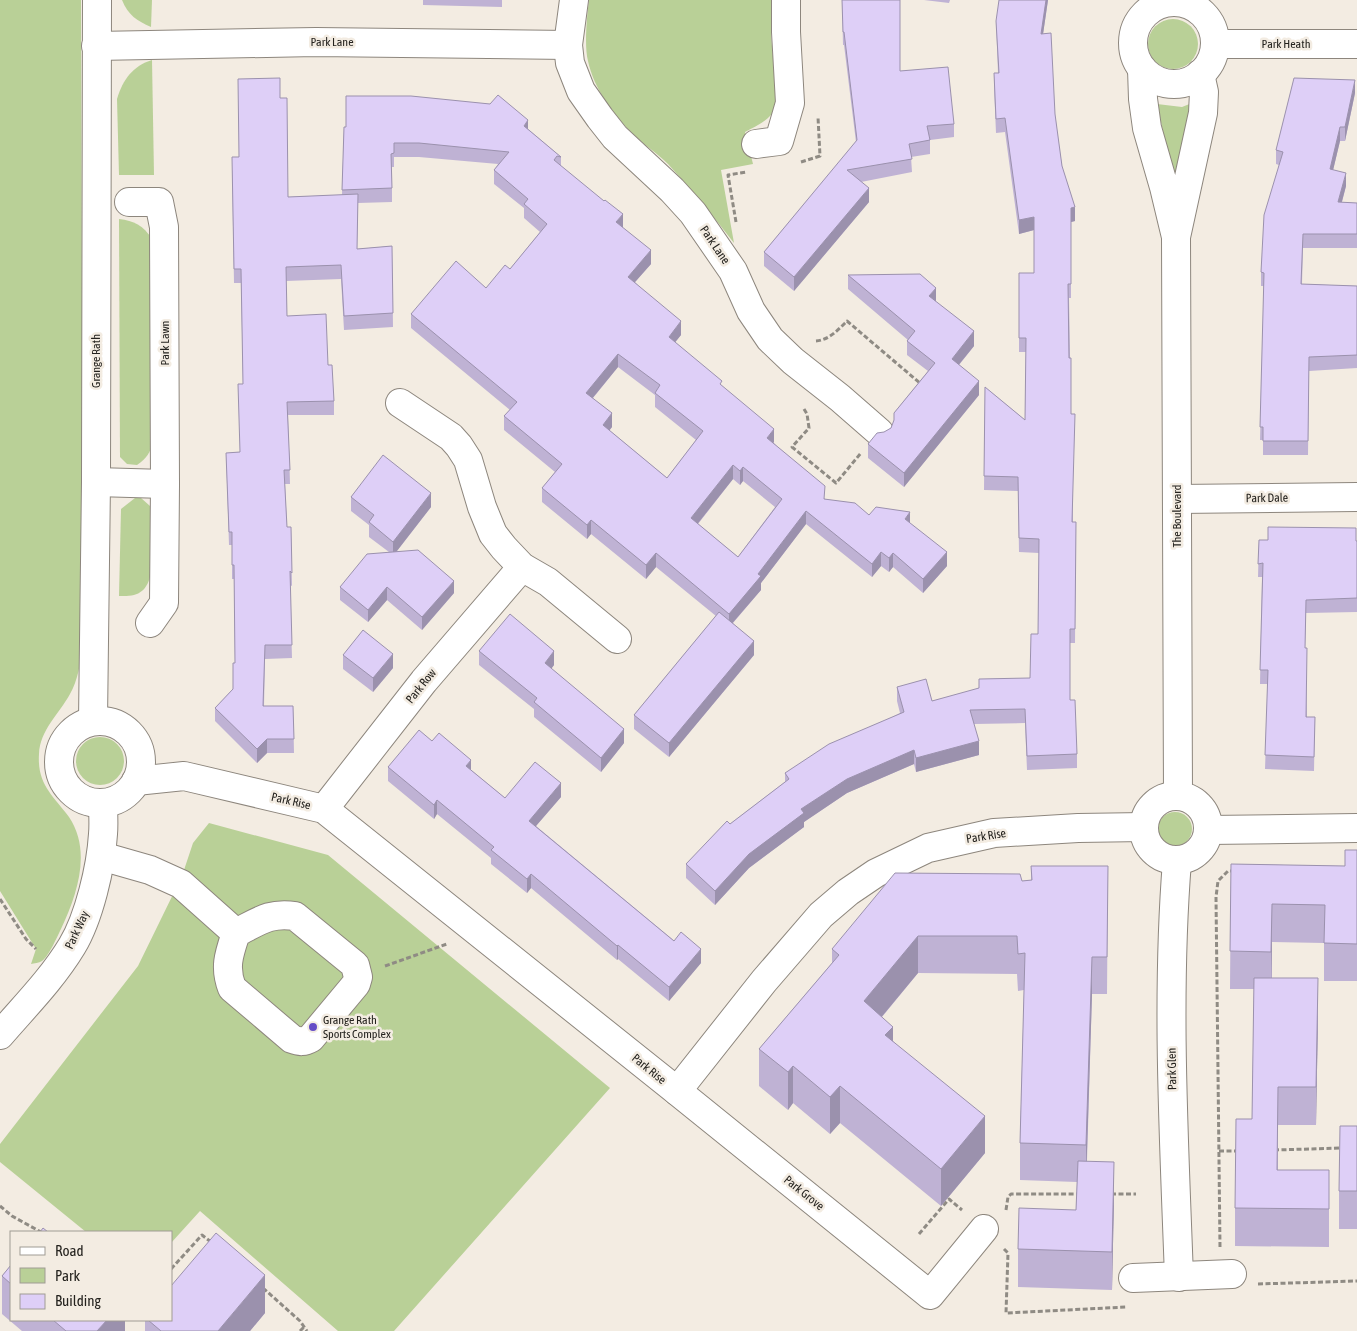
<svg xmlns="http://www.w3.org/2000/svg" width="1357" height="1331" font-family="'Asap Condensed',sans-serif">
<rect width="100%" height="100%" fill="#f3ece2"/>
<!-- green -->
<g fill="#b9d097">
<path d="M0 0H81L83 647C80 664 78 680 70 694 59 714 40 730 39 754 37 785 53 795 69 817 92 851 77 895 61 929 57 937 49 956 42 961 39 963 34 963 31 964L36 949 0 891Z"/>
<path d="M122 0H152L151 27C137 21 128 15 122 0Z"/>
<path d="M589 0H772L771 36 777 98C776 118 761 123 745 132L753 164 721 170 734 243C713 216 691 189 668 164 657 153 644 145 633 134 613 114 594 89 588 61 584 46 587 15 589 0Z"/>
<circle cx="1173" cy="44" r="25"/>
<path d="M152 60 154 175H119L117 99C123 79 133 66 152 60Z"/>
<polygon points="1192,103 1175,185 1157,104 1182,107"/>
<path d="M119 219C134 221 143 225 152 239L153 442C150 453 147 458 137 465L127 464 120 457Z"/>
<path d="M135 498H141L150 506 153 517 151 573C147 592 138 597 119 596L121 509Z"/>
<circle cx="100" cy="761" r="24"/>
<circle cx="1175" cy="829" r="17"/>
<polygon points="209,823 328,855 610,1088 394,1331 338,1331 200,1211 171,1243 171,1232 86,1232 0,1162 0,1144 138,966 182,876 193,843"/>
</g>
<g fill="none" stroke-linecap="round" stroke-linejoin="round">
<!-- minor casing -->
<g stroke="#8d867d" stroke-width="30">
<g id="minor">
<polyline points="574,0 568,45 570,63 581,91 600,118 615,137 672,190 693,213 733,271 751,311 770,339 793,361 840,398 879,432"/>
<circle cx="1174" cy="43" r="41"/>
<polyline points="1216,44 1357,44"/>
<polyline points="96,46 316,42 568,45"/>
<polyline points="1142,69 1143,99 1147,128 1164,187 1176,237 1203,113 1204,92 1200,74"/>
<polyline points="756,144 779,141 790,103 786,32 786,0"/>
<polyline points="129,202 159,202 164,227 165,484 164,603 150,623"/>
<polyline points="1176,237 1178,795"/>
<polyline points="400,403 451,437 459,446 468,460 482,507 493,534 504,548 522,567 548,582 617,639"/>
<polyline points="96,482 165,484"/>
<polyline points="1177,499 1357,497"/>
<polyline points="93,721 96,482 97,0"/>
<circle cx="100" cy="762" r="41"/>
<polyline points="136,781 184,776 324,809 677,1091 764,981 821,915 848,892 876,873 928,848 994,833 1078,828 1144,827"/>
<circle cx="1176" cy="828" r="32"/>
<polyline points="324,809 424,681 522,567"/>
<polyline points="1208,830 1357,828"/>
<path d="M101 856 150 870 181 884 236 933C258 922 269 912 295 916L355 965 358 977 356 984 311 1038C304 1042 300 1042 292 1039L232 988C224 967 229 954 236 933"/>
<path d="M1177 861C1166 999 1174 1138 1179 1277"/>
<path d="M0 1035C25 1006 52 979 72 946 89 918 101 867 103 834 104 824 103 813 103 803"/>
<polyline points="677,1091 930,1295 984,1229"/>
<polyline points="1133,1278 1232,1274"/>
</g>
</g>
<!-- path -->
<g stroke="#8f8b84" stroke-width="3" stroke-dasharray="5 2.5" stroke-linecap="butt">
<polyline points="801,162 820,156 818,117"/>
<polyline points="736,222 728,175 746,172"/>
<path d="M816 341C829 340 838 330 847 321L921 384"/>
<polyline points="804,409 807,414 809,428 792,447 836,483 861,453"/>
<polyline points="0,899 26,939 36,949"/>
<polyline points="385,966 447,944"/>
<polyline points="1274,1150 1343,1148"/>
<polyline points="1219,1151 1238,1151"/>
<polyline points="1111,1194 1136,1194"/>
<polyline points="0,1206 12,1216 41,1232"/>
<polyline points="1006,1210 1008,1197 1011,1194 1080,1194"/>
<polyline points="919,1234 949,1199 962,1210"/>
<polyline points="1220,1247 1216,897 1218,881 1228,871 1234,871"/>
<polyline points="1004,1249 1008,1253 1006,1313 1126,1307"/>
<polyline points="171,1269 202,1235 211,1242"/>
<polyline points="1258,1284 1357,1281"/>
<polyline points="263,1288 300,1321 307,1331"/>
<polyline points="300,1331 304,1327"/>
</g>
<!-- minor -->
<use href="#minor" stroke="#fff" stroke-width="28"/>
</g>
<!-- wall -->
<g fill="#bfb2d4" fill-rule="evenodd">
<polygon points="423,0 502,0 502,7 423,5"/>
<polygon points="842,0 900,71 954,124 954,137 930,140 930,154 911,157 912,172 861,182 869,202 794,291 764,266 764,252 856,142 844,45 843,45"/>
<polygon points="924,0 950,0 949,3"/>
<polygon points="1048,0 1043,34 1062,166 1075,221 1071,222 1071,298 1069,298 1073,522 1076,522 1075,643 1070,643 1070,700 1077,754 1077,768 1027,770 1025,723 974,724 979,755 916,772 914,764 847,793 804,822 804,827 749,868 715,905 686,878 686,864 730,824 785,782 785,773 900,713 897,701 897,687 932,701 1030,678 1038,634 1039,553 1019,552 1018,491 984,490 985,387 1025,420 1026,352 1019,352 1019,273 1034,273 1034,230 1019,234 1005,132 996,133 994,87 994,73 998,73 996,21"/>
<polygon points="1355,93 1345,141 1340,141 1333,170 1346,186 1342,202 1357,203 1357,248 1303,248 1302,284 1357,286 1357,368 1309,371 1308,455 1263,455 1263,440 1260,440 1264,286 1261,286 1261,272 1279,165 1276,164 1276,150"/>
<path d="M280 98 288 197 342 195 344 127 528 129 561 157V166L623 228 651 264 635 282 681 335 675 342 722 386 825 499 869 515 910 523 947 566 923 593 893 567 889 572 881 566 872 577 806 524 761 583V590L733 623 754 655 669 757 634 729V715L716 616 656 567 646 579 591 534 587 539 542 502V488L555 472 504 430V416L510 410 411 328V314L486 288 510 269 540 232 524 218V208L494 184V170L498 164 419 157H394V167H392V202L358 203 357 249 392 246 393 327 344 330 341 279 286 281 287 316 328 365 334 401V415H288L290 484H285L287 527H291L292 586 290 585 292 658 265 659 264 706H293L294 753H267L257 763 215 721V708L233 689 235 663 234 579H232V545H229L226 453 240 452 243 384 241 283H234L232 171 239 157ZM618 367 655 395V407L696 440 667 478 609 430 612 427 593 398ZM733 479 740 485 743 481 775 507 738 557 698 524Z"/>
<polygon points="848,275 936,302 974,346 959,365 979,395 904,487 868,458 868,444 891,428 894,422 894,413 928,371 907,355 907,341 908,340 848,289"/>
<polygon points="351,497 431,507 397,551 454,593 422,630 387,600 368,622 340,600 340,587 389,552 369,537 369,525 351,511"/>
<polygon points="1259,540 1357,541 1357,612 1306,613 1305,648 1307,717 1315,717 1314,771 1265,769 1268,684 1260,684 1262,577 1258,577"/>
<polygon points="479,651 554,665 551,669 624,743 601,772 534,717 534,709 479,665"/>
<polygon points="343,655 393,668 373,692 343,669"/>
<polygon points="432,741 471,770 505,798 561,797 536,826 701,963 669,1001 618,959 617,960 531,888 527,893 491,864 491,858 437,814 434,819 388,781 388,767"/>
<polygon points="1357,850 1357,981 1324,981 1324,943 1272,942 1272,978 1318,1016 1316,1125 1278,1125 1278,1170 1329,1208 1329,1247 1235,1246 1235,1208 1252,1119 1254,989 1230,989 1231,864 1345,866"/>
<polygon points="1031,866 1108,866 1107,994 1092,994 1087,1161 1114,1199 1112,1290 1018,1287 1018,1249 1076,1210 1077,1182 1020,1180 1020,1143 1024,990 1018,991 1017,974 918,973 882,1017 893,1041 985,1153 941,1206 840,1123 830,1134 793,1103 788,1110 759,1086 759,1049 832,963 832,949 1022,881 1031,880"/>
<polygon points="1357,1126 1357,1229 1339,1229 1339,1191"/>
<polygon points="11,1265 11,1320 125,1320 125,1331 22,1331 2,1314 2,1276"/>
<polygon points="265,1313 250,1331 145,1331 145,1320 171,1320"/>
</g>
<!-- shaded-wall -->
<g fill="#9b91ad">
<polygon points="1046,0 1048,0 1041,48 1041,34"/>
<polygon points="1355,80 1355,93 1345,141 1345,127"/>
<polygon points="528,120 528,134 524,126"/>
<polygon points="1340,127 1340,141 1330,183 1330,169"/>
<polygon points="1346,173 1346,186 1338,216 1338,202"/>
<polygon points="869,188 869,202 794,291 794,277"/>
<polygon points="1075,207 1075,221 1071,222 1071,298 1071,208"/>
<polygon points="623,214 623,228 616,222"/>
<polygon points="1034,217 1034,230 1019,234 1019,220"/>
<polygon points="651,250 651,264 628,290 628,277"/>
<polygon points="936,288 936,302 929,310 929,296"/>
<polygon points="681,321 681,335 669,350 669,337"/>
<polygon points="974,331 974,346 952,373 952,359"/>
<polygon points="618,354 618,367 586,406 586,393"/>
<polygon points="979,381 979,395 904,487 904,473"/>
<polygon points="612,413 612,427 603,439 603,425"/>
<polygon points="774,429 774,442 767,451 767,438"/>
<polygon points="733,465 733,479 691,532 691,518"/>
<polygon points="743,467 743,481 740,485 740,471"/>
<polygon points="431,493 431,507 393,556 393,542"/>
<polygon points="806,511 806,524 761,583 761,590 729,627 729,614 758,574"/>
<polygon points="910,512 910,525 905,519"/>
<polygon points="591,520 591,534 587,539 587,525"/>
<polygon points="881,552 881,566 872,577 872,564"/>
<polygon points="947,552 947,566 923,593 923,579"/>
<polygon points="656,553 656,567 646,579 646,565"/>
<polygon points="893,553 893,567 889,572 889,558"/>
<polygon points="454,581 454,593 422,630 422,617"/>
<polygon points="387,587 387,600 368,622 368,610"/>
<polygon points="754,641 754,655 669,757 669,743"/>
<polygon points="554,651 554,665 545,677 545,663"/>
<polygon points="393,654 393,668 373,692 373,678"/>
<polygon points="624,729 624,743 601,772 601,758"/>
<polygon points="267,739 267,753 257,763 257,749"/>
<polygon points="979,741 979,755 916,772 916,758"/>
<polygon points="914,750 914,764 847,793 804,822 804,827 749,868 715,905 715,891 749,854 801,809 847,779"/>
<polygon points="471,760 471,774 466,766"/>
<polygon points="561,783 561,797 529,834 529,821"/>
<polygon points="437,800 437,814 434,819 434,805"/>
<polygon points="531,874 531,888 527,893 527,879"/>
<polygon points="1272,904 1272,942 1271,989 1271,952"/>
<polygon points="918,936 918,973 864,1038 864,1001"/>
<polygon points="618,945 618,959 617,960 617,946"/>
<polygon points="701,949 701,963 669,1001 669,987"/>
<polygon points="1092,957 1092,994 1086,1182 1086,1145"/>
<polygon points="1318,978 1318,1016 1316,1125 1316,1087"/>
<polygon points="893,1027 893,1064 885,1035"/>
<polygon points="793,1066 793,1103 788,1110 788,1072"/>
<polygon points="840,1086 840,1123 830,1134 830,1097"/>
<polygon points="985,1116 985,1153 941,1206 941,1169"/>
<polygon points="1114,1162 1114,1199 1112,1290 1112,1252"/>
<polygon points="265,1275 265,1313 250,1331 218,1331"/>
<polygon points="107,1320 125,1320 125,1331 97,1331"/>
</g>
<!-- building -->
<g fill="#decff7" stroke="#9b91ad" fill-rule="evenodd">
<polygon points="842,0 900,0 900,71 948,67 954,124 927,126 930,140 909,144 912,159 847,170 869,188 794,277 764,252 857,140 844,32 843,32"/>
<polygon points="999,0 1046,0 1041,34 1051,33 1055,114 1062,166 1075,207 1071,208 1071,284 1068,284 1069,358 1071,358 1071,414 1075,414 1072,522 1076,522 1075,629 1070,629 1070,700 1075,700 1077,754 1027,756 1025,709 970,710 979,741 916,758 914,750 847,779 801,809 804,813 749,854 715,891 686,864 727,821 730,824 789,779 785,773 829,744 904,712 897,687 926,679 932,701 979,688 979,679 1030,678 1031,634 1038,634 1039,539 1019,538 1018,477 984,476 985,387 1025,420 1026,338 1019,338 1019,273 1034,273 1034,217 1019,220 1005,118 996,119 994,73 999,73 996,21"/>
<polygon points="280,78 280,98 287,98 288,197 358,194 357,249 392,246 393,313 344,316 341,265 286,267 287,316 326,314 328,365 332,365 334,401 287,402 290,470 284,470 287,527 291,527 292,573 290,571 292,645 265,645 263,706 293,706 294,739 267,739 257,749 215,708 233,689 233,663 235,663 234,565 232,565 232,532 229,532 226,453 240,452 238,384 243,384 241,269 234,269 232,157 239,157 238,79"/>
<polygon points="1294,78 1355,80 1345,127 1340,127 1330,169 1346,173 1338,202 1357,203 1357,234 1303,234 1301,284 1357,286 1357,355 1309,357 1308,441 1263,441 1263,427 1260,427 1264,273 1261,272 1264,215 1283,152 1276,150"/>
<path d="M498 95 528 120 524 126 561 157 557 156 554 160 604 201 605 200 623 214 616 222 651 250 628 277 681 321 669 337 722 381 720 384 774 429 767 438 825 486 824 499 855 503 869 515 876 507 910 512 905 519 947 552 923 579 893 553 889 558 881 552 872 564 806 511 758 574 761 576 729 614 656 553 646 565 591 520 587 525 542 488 562 464 504 416 517 402 411 314 456 261 486 288 505 265 510 269 547 224 524 204 528 199 494 170 509 152 419 143H394V153L391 154 392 188 342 190 344 127H346V96H411L490 104ZM618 354 660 385 655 393 703 431 667 478 603 425 612 413 586 393ZM733 465 740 471 743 467 782 499 738 557 691 518Z"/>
<polygon points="920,274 936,288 929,296 974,331 952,359 979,381 904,473 868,444 877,433 884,432 891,428 894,420 894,413 935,363 907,341 915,331 848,275"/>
<polygon points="383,455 431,493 393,542 369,522 374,515 351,497"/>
<polygon points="1268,527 1356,528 1356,541 1357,541 1357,598 1306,600 1305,648 1307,648 1306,717 1315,717 1314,757 1265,755 1268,670 1260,670 1263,563 1258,564 1259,540 1268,540"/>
<polygon points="418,550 454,581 422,617 387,587 368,610 340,587 367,554"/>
<polygon points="719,612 754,641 669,743 634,715"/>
<polygon points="510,614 554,651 545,663 624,729 601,758 534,702 537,698 479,651"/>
<polygon points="363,630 393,654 373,678 343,655"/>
<polygon points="419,730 432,741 439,733 471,760 466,766 505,798 535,762 561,783 529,821 674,941 681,932 701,949 669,987 618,945 617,946 531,874 527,879 491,850 494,847 437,800 434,805 388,767"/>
<polygon points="1345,850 1357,850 1357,944 1324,943 1325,905 1272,904 1271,952 1230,951 1231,864 1345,866"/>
<polygon points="1031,866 1108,866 1107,957 1092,957 1086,1145 1020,1143 1025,953 1018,954 1017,936 918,936 864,1001 893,1027 885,1035 985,1116 941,1169 840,1086 830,1097 793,1066 788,1072 759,1049 839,955 832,949 895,873 1020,874 1022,881 1032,880"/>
<polygon points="1254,978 1318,978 1316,1087 1278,1087 1277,1170 1329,1170 1329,1209 1235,1208 1236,1119 1252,1119"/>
<polygon points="1340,1126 1357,1126 1357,1191 1339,1191"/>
<polygon points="1078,1161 1114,1162 1112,1252 1018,1249 1019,1208 1076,1210"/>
<polygon points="43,1228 48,1232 40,1232"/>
<polygon points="216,1233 265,1275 218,1331 161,1331 148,1320 171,1320 171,1286"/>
<polygon points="11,1265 11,1284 2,1276"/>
<polygon points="53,1320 107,1320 97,1331 66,1331"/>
</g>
<!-- markers -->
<circle fill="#654dc6" stroke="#f3ece2" stroke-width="2" cx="313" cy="1027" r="5"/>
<g text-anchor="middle" stroke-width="5" stroke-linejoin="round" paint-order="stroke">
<!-- street labels -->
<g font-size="12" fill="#24221e" stroke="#f3ece2">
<text x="332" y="46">Park Lane</text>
<text x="1286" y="48">Park Heath</text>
<text transform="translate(715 245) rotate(56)" y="4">Park Lane</text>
<text transform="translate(165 343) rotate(-90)" y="4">Park Lawn</text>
<text transform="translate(96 361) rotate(-90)" y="4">Grange Rath</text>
<text transform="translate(1267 498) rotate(-1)" y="4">Park Dale</text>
<text transform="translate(1177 516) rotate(-90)" y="4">The Boulevard</text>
<text transform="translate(421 686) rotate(-51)" y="4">Park Row</text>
<text transform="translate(291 801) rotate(13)" y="4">Park Rise</text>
<text transform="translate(986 836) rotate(-9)" y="4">Park Rise</text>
<text transform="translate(77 930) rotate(-65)" y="4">Park Way</text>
<text transform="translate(649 1069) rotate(39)" y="4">Park Rise</text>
<text transform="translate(1172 1069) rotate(-91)" y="4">Park Glen</text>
<text transform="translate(804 1193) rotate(39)" y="4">Park Grove</text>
</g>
<!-- poi labels -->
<g font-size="12" fill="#24221e" stroke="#f3ece2" text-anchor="start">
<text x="323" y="1024">Grange Rath<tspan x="323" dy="14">Sports Complex</tspan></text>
</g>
</g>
<!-- legend -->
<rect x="10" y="1231" width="162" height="90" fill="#f3ece2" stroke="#a09b94"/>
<rect x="20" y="1247" width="25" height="8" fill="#ffffff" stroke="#a09b94"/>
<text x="55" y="1256" font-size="15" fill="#24221e">Road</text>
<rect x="20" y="1268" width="25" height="15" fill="#b9d097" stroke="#a09b94"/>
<text x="55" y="1281" font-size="15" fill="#24221e">Park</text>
<rect x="20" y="1294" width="25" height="15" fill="#decff7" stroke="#a09b94"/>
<text x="55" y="1306" font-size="15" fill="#24221e">Building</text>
</svg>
